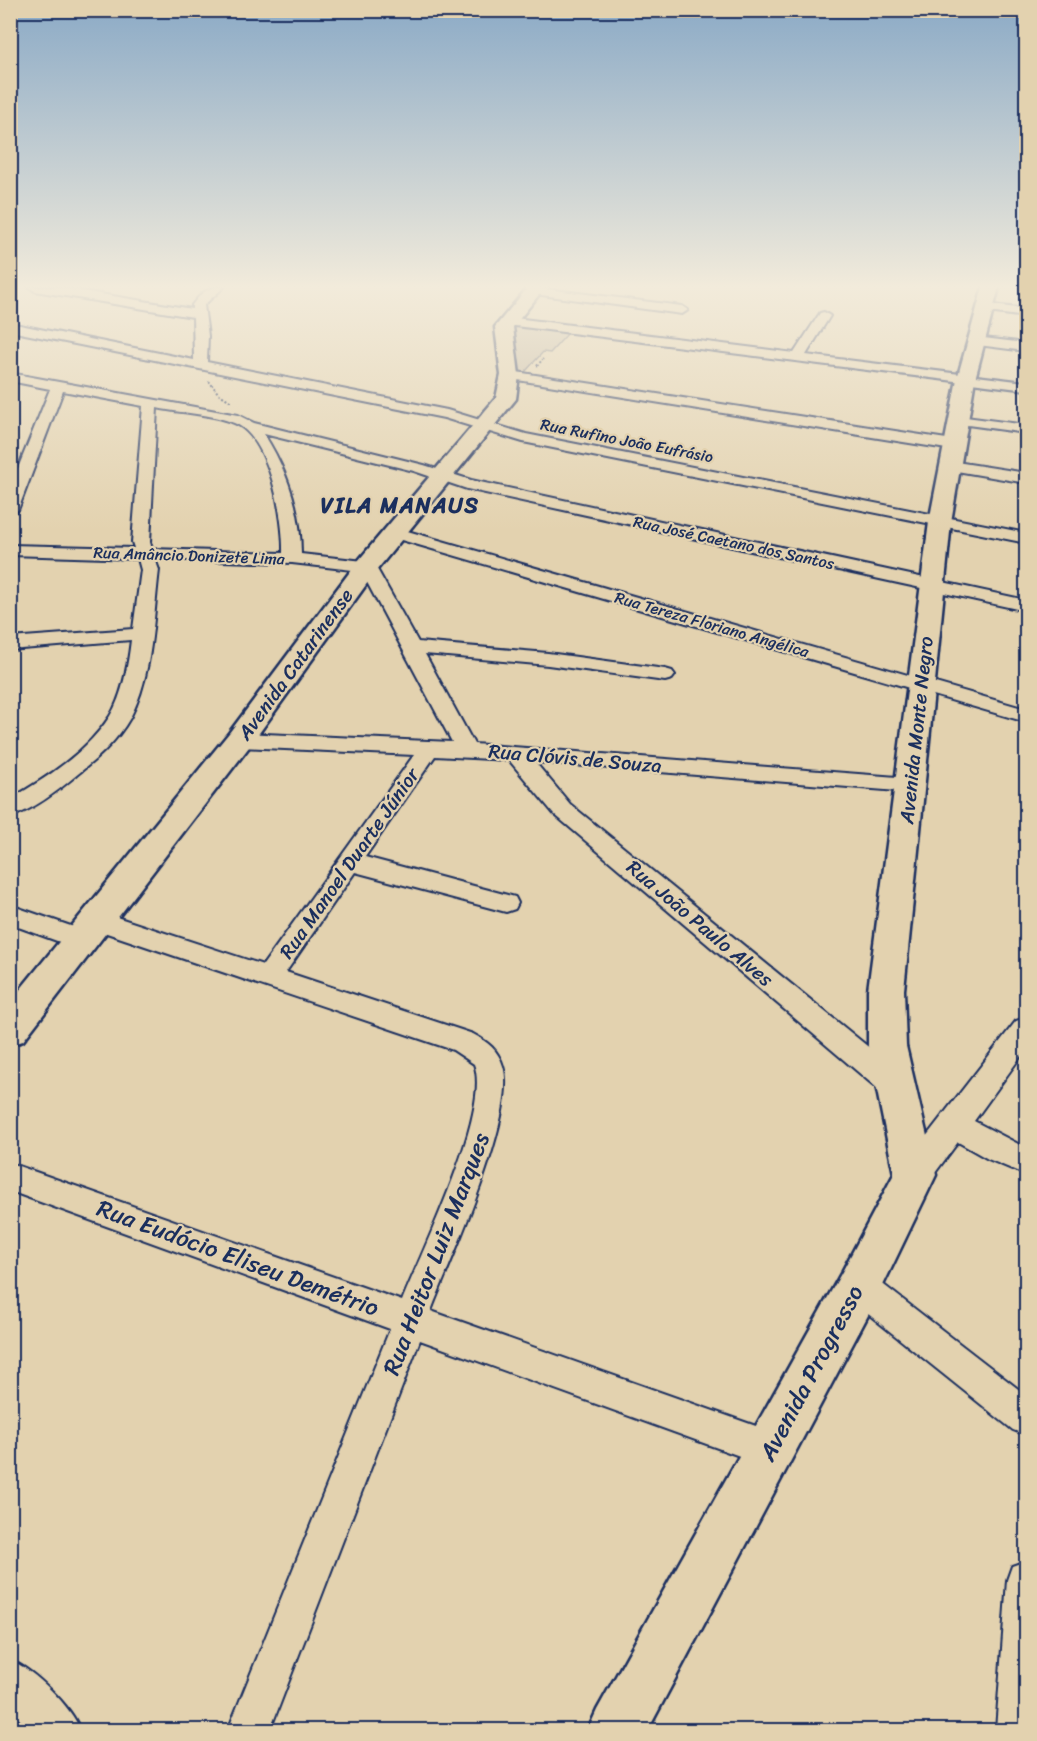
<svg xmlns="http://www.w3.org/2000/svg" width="1037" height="1741" font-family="Sriracha,sans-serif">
<rect width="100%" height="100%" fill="#e3d2af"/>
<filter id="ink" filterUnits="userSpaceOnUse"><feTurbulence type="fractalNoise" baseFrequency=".0167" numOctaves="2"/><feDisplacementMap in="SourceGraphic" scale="12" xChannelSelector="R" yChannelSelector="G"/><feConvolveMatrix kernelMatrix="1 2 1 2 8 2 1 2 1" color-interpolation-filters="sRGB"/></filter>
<g filter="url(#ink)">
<!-- green -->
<polygon fill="#c6baa3" stroke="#707480" stroke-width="1.5" points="515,325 568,333 550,353 543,352 525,372 519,371 512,328"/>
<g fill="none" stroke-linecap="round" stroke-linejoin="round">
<!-- street casing -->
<g stroke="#1b2f5e" stroke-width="4">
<g id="street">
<path d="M29 287H58L192 309V305C202 292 207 287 224 287L204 305 208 336 207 362 447 410 526 434 1026 533V543L523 442 444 418 10 331V323L194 360 193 317 35 291Z"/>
<polygon points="531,287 682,306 688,310 682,314 534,294 528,290"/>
<polygon points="984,304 1026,309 1026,317 980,311 978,308"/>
<polygon points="824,312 830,316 806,355 1026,382 1026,390 507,325 501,321 507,317 794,353 820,313"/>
<polygon points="975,337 1026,343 1026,351 970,344 970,338"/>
<polygon points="510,371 953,440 961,445 953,450 505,378 503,375"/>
<path d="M10 373 238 415 254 423 424 465 471 480 1026 600V611L467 489 414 471 264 434C287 470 301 511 301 554L373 562 418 642 548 653 665 669 672 671 675 675 672 679 665 681 548 665 425 654 474 744 910 778 918 780 921 785 918 790 910 792 535 762 570 804 904 1076 908 1085 904 1094 894 1097 884 1094 554 814 509 760 435 756 365 857 515 897 518 903 515 909 506 912 355 872 286 972 473 1034C488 1042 498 1050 503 1066 518 1114 450 1261 431 1311L770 1431 783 1436 788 1449 783 1462 770 1467 420 1340 270 1730H228L390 1329 10 1191V1163L402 1301C421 1253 492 1110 474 1064L453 1050 89 927 85 920 89 913 98 911 263 965 414 755 239 747 231 745 228 740 231 735 239 733 452 742 361 571 292 563 155 559 159 570C153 618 153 675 130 718 116 743 94 761 73 778 55 793 33 810 10 817V799C47 778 87 752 110 716 123 695 128 665 131 640L10 650V638L133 629 141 570 138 559 10 555V545L134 548 132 542 143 406 63 391 18 510 10 515V488L50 389 10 381ZM157 408C180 413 213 414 234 423 270 437 284 519 283 553L152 549 150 542Z"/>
<polygon points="958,416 1026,425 1026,433 953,423 951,420"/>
<polygon points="950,461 1026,473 1026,483 945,469 942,466"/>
<polygon points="397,528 1026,709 1026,722 391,537 389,533"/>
<polygon points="10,905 91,933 95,940 91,947 82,950 10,924"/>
<polygon points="1026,1018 1026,1049 974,1121 1026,1148 1026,1175 988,1159 958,1142 926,1185 915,1189 904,1185 900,1175 904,1165 1016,1021"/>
<polygon points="859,1270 871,1275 1026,1395 1026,1435 1013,1430 847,1297 843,1286 847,1275"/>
<polygon points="1026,1561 1026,1730 996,1730 1007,1580 1012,1566"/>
<path d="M10 1660C33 1669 72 1707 80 1730H30L10 1710Z"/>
</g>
</g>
<!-- secondary casing -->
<g stroke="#1b2f5e" stroke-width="5">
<g id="secondary">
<polygon points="528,287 545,287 513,327 519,375 516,399 376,571 249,747 23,1041 10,1045 10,1002 229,733 358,561 496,398 501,375 495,327"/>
<polygon points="983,287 999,287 975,379 951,522 904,990 906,1046 936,1175 875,1302 648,1730 588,1730 597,1710 843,1270 894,1174 868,1046 868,990 929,522 957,379"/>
</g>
</g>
<!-- path -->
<g stroke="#1b2f5e" stroke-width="2" stroke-dasharray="2 2" stroke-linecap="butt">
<polyline points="537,366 543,359"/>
<polyline points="209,381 218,393 232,402"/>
</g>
<!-- street -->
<use href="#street" fill="#e3d2af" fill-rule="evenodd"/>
<!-- secondary -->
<use href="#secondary" fill="#e3d2af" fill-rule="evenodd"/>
</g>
</g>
<!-- sky -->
<linearGradient id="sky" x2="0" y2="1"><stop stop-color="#8baac6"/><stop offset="0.54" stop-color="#f2ebdb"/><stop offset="1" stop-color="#f2ebdb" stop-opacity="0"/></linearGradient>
<rect width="1037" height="531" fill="url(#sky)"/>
<g text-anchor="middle" stroke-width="4.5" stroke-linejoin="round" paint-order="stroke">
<!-- far-street labels -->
<g font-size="16" fill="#1b2f5e" stroke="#e3d2af">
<text transform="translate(627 440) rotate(11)" y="6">Rua Rufino João Eufrásio</text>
<text transform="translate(734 542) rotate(12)" y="6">Rua José Caetano dos Santos</text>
<text transform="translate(189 555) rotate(2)" y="6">Rua Amâncio Donizete Lima</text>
<text transform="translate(712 624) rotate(16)" y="6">Rua Tereza Floriano Angélica</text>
</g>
<!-- street labels -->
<g font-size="20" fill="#1b2f5e" stroke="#e3d2af">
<text transform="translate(295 664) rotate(-54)" y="7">Avenida Catarinense</text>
<text transform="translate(916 730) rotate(-84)" y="7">Avenida Monte Negro</text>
<text transform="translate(575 758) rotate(5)" y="7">Rua Clóvis de Souza</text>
<text transform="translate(349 863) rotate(-55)" y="7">Rua Manoel Duarte Júnior</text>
<text transform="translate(700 923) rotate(40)" y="7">Rua João Paulo Alves</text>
</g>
<!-- far-district labels -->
<g font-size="22" font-weight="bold" letter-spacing="1.5" fill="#1b2f5e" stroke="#e3d2af">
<text x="400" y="513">VILA MANAUS</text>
</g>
<!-- near-street labels -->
<g font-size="24" fill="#1b2f5e" stroke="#e3d2af">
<text transform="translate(436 1254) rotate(-69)" y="8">Rua Heitor Luiz Marques</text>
<text transform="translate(238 1258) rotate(20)" y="8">Rua Eudócio Eliseu Demétrio</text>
<text transform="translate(811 1373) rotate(-62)" y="8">Avenida Progresso</text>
</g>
</g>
<!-- margin -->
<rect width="1037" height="1741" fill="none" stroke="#e3d2af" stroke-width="36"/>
<rect x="18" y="18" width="1001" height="1705" fill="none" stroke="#1b2f5e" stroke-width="2" filter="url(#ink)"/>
</svg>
